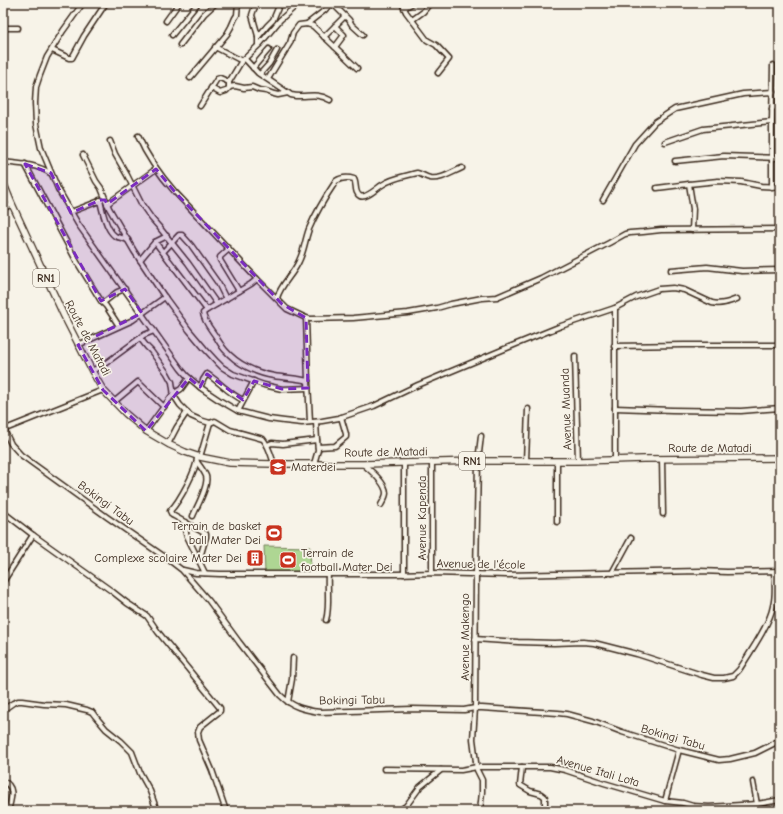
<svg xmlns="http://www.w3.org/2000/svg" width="783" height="814" font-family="'Comic Neue',sans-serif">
<rect width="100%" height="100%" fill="#f7f3e8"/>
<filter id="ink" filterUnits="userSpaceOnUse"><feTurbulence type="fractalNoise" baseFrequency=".025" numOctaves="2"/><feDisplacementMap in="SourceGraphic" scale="8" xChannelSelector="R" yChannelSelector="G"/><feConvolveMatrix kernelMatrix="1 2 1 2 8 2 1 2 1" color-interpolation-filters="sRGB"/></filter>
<g filter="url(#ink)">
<!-- green -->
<polygon fill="#aed693" stroke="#748058" points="264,546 310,547 311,573 265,573"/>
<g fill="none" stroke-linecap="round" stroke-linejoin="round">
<!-- minor casing -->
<g stroke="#3b2a1e" stroke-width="7">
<g id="minor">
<path d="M83 3 63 31 47 57 40 75 36 87 35 103 36 124 41 148 58 189 78 224 181 369 187 376 201 388 219 400 238 411 269 419 284 421 302 423 322 421 339 418 374 406 418 385 519 343 561 326 615 308 636 297 659 289 673 288 684 290 712 303C721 305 729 302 737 299"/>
<polyline points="332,3 349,20 352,25 363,35"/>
<polyline points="402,3 406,12 427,40 436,45 449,59 438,73"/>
<polyline points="404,8 413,3"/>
<polyline points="412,20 423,12 430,3"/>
<polyline points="166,21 179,3"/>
<polyline points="307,24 325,10 331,3"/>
<polyline points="335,26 344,35 335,47"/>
<polyline points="3,28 18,28"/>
<polyline points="172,35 198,3"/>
<polyline points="258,37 267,26 273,20 278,8 282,3"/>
<polyline points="324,37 345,16"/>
<polyline points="180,45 204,14 216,3"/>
<polyline points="258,45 258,36 252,15 254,9 258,3"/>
<polyline points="215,47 242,61"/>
<polyline points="52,50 69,58 72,58 84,36 106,3"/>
<path d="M245 59 258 73 291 95C306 99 314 91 330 100"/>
<polyline points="253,68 269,49"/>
<polyline points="260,74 269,64 277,50"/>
<polyline points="190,78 227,34 231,27 235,18 237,15 238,3"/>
<polyline points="268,79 290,43 293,33 299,25 307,24 313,26 357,68"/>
<polyline points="229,87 235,86 244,88 252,87 259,90 266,91 274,94 278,95 288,93"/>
<polyline points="211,88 220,93 226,91 229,88 229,82 241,62 260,44 280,20 299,3"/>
<polyline points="200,106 217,79 220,78 229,82"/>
<polyline points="772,109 776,106 780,107"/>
<path d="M138 136C147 157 160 175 175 192L257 279 287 309 306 318 310 319 353 318 408 313 437 308 451 304 482 298 497 297 541 278 609 243 625 234 630 233 643 232 661 230 780 229"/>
<polyline points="110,141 115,154 127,175 142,205 152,219 159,227 188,263 217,304"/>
<polyline points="665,142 703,129 772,122"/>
<polyline points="83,155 96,181 101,188 109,208 134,251 164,296 189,330 205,349 217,362 222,367 233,374 264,385 282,389 308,388"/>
<polyline points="675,161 724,156 780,158"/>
<path d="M3 162C20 164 36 164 50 173"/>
<polyline points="25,164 77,262 101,301 106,306 119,326"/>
<polyline points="689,184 693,209 692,230"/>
<polyline points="772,187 772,122 773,65"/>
<polyline points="657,188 689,184 718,181 741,182 761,186 780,187"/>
<path d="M100 200C102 210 106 230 115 236 119 238 124 238 128 240"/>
<polyline points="603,200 635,144 655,122 675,109 743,94 773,92"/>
<polyline points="107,204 156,169"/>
<polyline points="3,209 12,204"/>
<polyline points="71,212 102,200"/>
<polyline points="155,242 207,310"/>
<polyline points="229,249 220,257 220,260 239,291"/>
<polyline points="163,252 179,235 182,235 191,245 218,283 226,299"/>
<polyline points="140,260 155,242 167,236"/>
<polyline points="671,270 707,267 742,271 780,270"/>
<path d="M257 279 251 284 207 310 203 313C204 323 213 331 218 340 220 343 222 347 225 350 237 364 256 373 274 376 285 378 296 378 308 381"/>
<path d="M277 298C281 284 293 275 299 261 304 251 305 240 309 229 316 212 326 196 336 181 342 177 347 177 354 179 357 184 354 193 360 196 366 199 377 188 382 185 392 178 406 176 417 173 422 174 425 177 430 178 441 180 452 172 462 168"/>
<polyline points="103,303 117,292 125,289"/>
<polyline points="306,318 308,381 310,422"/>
<path d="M140 338 147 347 151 351 167 373 172 382 174 396 180 405 191 416 200 420 210 423 215 421 230 430 263 439C269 446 271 455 274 464"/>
<polyline points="78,345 133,320 165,297"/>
<polyline points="614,346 684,345 780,345"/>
<polyline points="575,356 578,461"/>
<polyline points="92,371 106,363 144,335 154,331"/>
<path d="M200 387 203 381V380L207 374C220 382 229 394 243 400"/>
<polyline points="114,402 138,382 164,407"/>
<polyline points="615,408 672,410 741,411 780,408"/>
<polyline points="238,411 254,381"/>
<polyline points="316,422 317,440"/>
<polyline points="3,430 103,390"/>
<path d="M4 430 11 444 21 455 107 517 169 560 182 570 209 601 239 642 280 695C292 707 304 710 320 712L412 709 464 710 475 708H482L558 713 567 714 593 721 622 732 679 750 719 760 730 759 755 753 773 744 780 739"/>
<polyline points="146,431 173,394 181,389 189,378"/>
<polyline points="168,444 177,427 187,412"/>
<polyline points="267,445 272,443 283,444 317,440 318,450 314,464"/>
<polyline points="318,447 335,446 346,437 346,434 341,417"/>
<path d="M197 456C198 468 179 502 170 511L172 515 174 516 206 534V537L199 561"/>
<polyline points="200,457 210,423"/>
<polyline points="662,459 663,514"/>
<polyline points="615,460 615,308"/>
<polyline points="526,461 528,409"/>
<polyline points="557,461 557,522"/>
<polyline points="432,462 432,573"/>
<path d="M363 464C370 470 386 483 386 493 386 497 383 501 381 505"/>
<polyline points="3,512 33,535 113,592 127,603 147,616 158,632 220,708 220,711 200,727 198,732 199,740 212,770 226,811"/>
<path d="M193 516C197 506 209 486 206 476 204 471 200 466 197 462"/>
<polyline points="186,522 186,534 205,573"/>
<polyline points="183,570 196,573 220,574 397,574 432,573 507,575 700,571 727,572 780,571"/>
<polyline points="612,573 631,538"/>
<polyline points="404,574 404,463"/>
<polyline points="3,582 33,535"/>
<path d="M326 620C330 607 327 588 328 574"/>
<path d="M475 639 518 642 554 643 583 642 594 643 637 654 702 675 714 678H724L733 676 739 670C749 654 770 624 773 606 776 595 775 583 774 572"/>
<polyline points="288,702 292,679 293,658"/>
<polyline points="3,710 13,703 18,701 22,701 44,704 66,705 87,710 92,712 95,716 106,729 121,741 132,752 140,773 150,791 157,811"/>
<polyline points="522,767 520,785 530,791 541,794 545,797 545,811"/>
<polyline points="384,769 461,770 477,767 550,767 565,770 604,783 665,801 683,803 693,806 709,807 757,804 780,800"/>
<path d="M3 781C16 787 11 799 8 811"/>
<polyline points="753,782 757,804"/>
<polyline points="665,801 679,750"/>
<polyline points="401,811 403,808 406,806 420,787 441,770"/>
<polyline points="480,811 482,792 482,780 477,770 473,739 475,708 476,574 478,461 481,436"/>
</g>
</g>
<!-- highway casing -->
<g stroke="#3b2a1e" stroke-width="8">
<polyline id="highway" points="3,182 12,204 64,316 92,371 103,390 126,414 146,431 170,445 185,452 200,457 230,463 274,464 363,464 478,461 578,461 643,459 780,458"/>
</g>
<!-- minor -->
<use href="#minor" stroke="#f7f3e8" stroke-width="4"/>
<!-- highway -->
<use href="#highway" stroke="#f7f3e8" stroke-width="5.5"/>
</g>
</g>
<!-- marked area -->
<path fill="#7b2cbf" fill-opacity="0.2" stroke="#7b2cbf" stroke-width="3" stroke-dasharray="8 5" stroke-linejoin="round" d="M25 164 51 173 71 213 100 200H105L107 204 156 169 175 192 282 304 306 318 308 388 282 389 254 381 243 400 207 374 200 387 189 378 146 431 103 390 78 345 142 313 125 289 101 301Z"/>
<!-- icons -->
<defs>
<g id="school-square" transform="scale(0.9)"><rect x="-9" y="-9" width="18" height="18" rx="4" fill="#c8321e" stroke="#f7f3e8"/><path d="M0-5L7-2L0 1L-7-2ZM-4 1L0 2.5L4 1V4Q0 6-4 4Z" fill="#fff"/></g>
<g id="stadium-square" transform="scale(0.9)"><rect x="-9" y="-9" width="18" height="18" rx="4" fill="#c8321e" stroke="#f7f3e8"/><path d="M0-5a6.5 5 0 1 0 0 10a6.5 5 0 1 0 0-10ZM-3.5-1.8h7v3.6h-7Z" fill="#fff"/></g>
<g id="building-square" transform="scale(0.9)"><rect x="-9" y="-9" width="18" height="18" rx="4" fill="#c8321e" stroke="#f7f3e8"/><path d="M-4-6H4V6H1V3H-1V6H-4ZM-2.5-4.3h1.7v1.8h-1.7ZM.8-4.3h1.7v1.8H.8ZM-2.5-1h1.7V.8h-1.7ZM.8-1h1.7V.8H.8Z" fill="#fff"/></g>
</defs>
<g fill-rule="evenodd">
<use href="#school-square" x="278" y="467"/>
<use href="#stadium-square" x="274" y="533"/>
<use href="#building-square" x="255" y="558"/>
<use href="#stadium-square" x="288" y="560"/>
</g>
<g text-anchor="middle" stroke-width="3.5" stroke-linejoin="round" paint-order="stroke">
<!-- shield labels -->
<g fill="#f7f3e8" stroke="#73665b" stroke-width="1">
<rect x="33" y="269" width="26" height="18" rx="3"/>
<rect x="459" y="452" width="26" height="18" rx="3"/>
</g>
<g font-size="11" font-weight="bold" fill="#3b2a1e">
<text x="46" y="282">RN1</text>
<text x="472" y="465">RN1</text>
</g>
<!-- street labels -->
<g font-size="12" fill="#3b2a1e" stroke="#f7f3e8">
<text transform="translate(88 338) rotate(62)" y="4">Route de Matadi</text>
<text transform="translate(566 409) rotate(-92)" y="4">Avenue Muanda</text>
<text x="710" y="452">Route de Matadi</text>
<text transform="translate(386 452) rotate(-1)" y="4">Route de Matadi</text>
<text transform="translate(106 503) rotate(36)" y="4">Bokingi Tabu</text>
<text transform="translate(422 518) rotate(-90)" y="4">Avenue Kapenda</text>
<text transform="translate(481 564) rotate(1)" y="4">Avenue de l'école</text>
<text transform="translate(465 637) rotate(-90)" y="4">Avenue Makengo</text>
<text transform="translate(352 700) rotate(-1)" y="4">Bokingi Tabu</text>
<text transform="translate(673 737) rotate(16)" y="4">Bokingi Tabu</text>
<text transform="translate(598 771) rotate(16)" y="4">Avenue Itali Lota</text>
</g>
<!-- poi labels -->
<g font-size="12" fill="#3b2a1e" stroke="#f7f3e8" text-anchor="start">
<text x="291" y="471">Materdei</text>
<text x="261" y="530" text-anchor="end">Terrain de basket<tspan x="261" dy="14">ball Mater Dei</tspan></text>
<text x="301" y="557">Terrain de<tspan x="301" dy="14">football Mater Dei</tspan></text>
<text x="242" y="562" text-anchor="end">Complexe scolaire Mater Dei</text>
</g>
</g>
<!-- margin -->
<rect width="783" height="814" fill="none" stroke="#f7f3e8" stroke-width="16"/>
<rect x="8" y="8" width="767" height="798" fill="none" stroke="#3b2a1e" stroke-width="1.5" filter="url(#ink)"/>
</svg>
